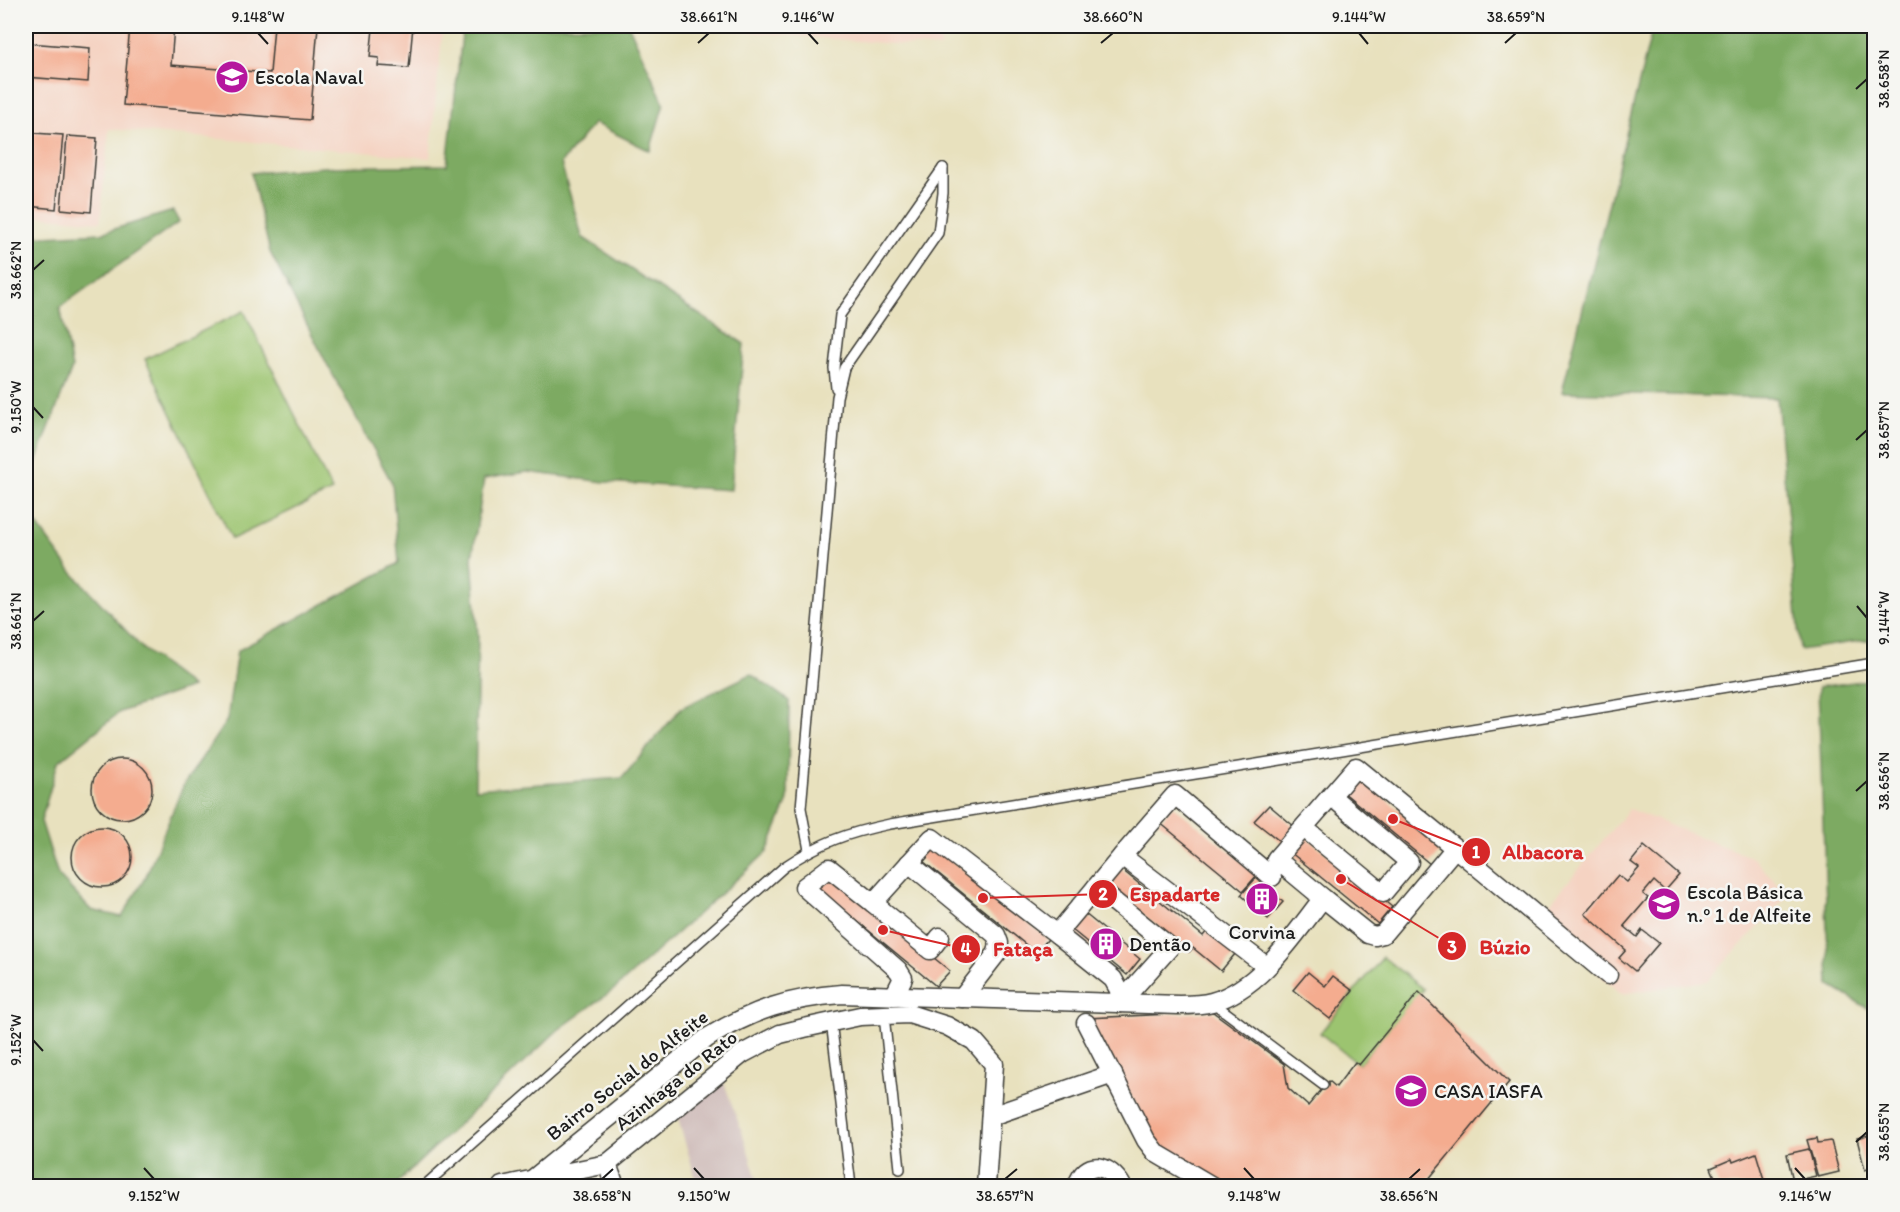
<svg xmlns="http://www.w3.org/2000/svg" width="1900" height="1212" font-family="Itim,sans-serif">
<rect width="100%" height="100%" fill="#f6f6f2"/>
<filter id="ink" filterUnits="userSpaceOnUse"><feTurbulence type="fractalNoise" baseFrequency=".0167" numOctaves="2"/><feDisplacementMap in="SourceGraphic" scale="12" xChannelSelector="R" yChannelSelector="G"/><feConvolveMatrix kernelMatrix="1 2 1 2 8 2 1 2 1" color-interpolation-filters="sRGB"/></filter>
<filter id="wash" filterUnits="userSpaceOnUse"><feTurbulence type="fractalNoise" baseFrequency=".008" numOctaves="4" result="noise"/><feDisplacementMap in="SourceGraphic" scale="24" xChannelSelector="R" yChannelSelector="G"/><feGaussianBlur stdDeviation="1.35" result="paint"/><feColorMatrix in="noise" values="0 0 0 0 0 0 0 0 0 0 0 0 0 0 0 0 0 1.4 0 .05"/><feComposite in="paint" operator="in"/></filter>
<g filter="url(#wash)">
<rect width="100%" height="100%" fill="#e8e1be"/>
<!-- built -->
<g fill="#f5d3c2">
<polygon points="26,26 443,26 430,158 109,129 100,222 26,215"/>
<polygon points="679,26 942,26 940,48"/>
<polygon points="1629,809 1753,858 1788,895 1707,981 1622,994 1604,979 1542,913"/>
</g>
<!-- industrial -->
<polygon fill="#d1c0bd" points="722,1077 745,1141 759,1186 698,1186 678,1119"/>
<!-- green -->
<g fill="#9cc470" stroke="#5c7046" stroke-width="1.5">
<polygon points="244,311 332,491 232,539 145,359"/>
<polygon points="1383,957 1423,989 1359,1065 1320,1033"/>
</g>
<!-- forest -->
<g fill="#7daa62" stroke="#4c633f" stroke-width="1.5">
<polygon points="463,26 629,26 664,103 650,151 594,123 561,163 582,237 744,344 731,490 604,482 527,472 484,479 472,559 478,636 475,789 622,778 681,708 751,674 789,701 788,800 767,852 616,988 558,1030 394,1186 26,1186 26,510 71,571 143,649 192,687 120,712 58,762 41,821 58,875 91,910 122,917 146,876 183,786 227,720 237,651 399,563 392,483 328,366 270,252 251,173 324,167 447,165"/>
<polygon points="1653,26 1874,26 1874,639 1800,650 1777,398 1562,392"/>
<polygon points="173,211 179,222 60,307 72,368 26,488 26,237 101,233"/>
<polygon points="1874,679 1874,1012 1829,985 1818,687"/>
</g>
<g id="blocks">
<!-- building -->
<g fill="#f4ac8f">
<polygon points="130,26 174,26 171,65 270,73 274,26 318,26 310,120 123,105"/>
<polygon points="358,26 413,26 409,68 378,66 379,58 370,57 373,29 358,28"/>
<polygon points="29,43 90,48 88,82 26,77"/>
<polygon points="33,133 63,135 56,209 27,206"/>
<polygon points="67,136 97,138 91,212 61,209"/>
<circle cx="122" cy="789" r="30"/>
<polygon points="1356,775 1445,847 1430,864 1342,791"/>
<polygon points="1269,805 1296,828 1282,843 1254,821"/>
<polygon points="1173,806 1258,874 1243,891 1159,822"/>
<circle cx="102" cy="857" r="30"/>
<polygon points="1304,835 1392,907 1378,924 1290,852"/>
<polygon points="930,843 1048,939 1036,953 918,857"/>
<polygon points="1644,846 1679,875 1665,891 1654,881 1643,894 1648,898 1624,926 1637,937 1642,930 1659,943 1635,971 1619,958 1626,950 1585,914 1618,875 1627,882 1639,868 1631,862"/>
<polygon points="1116,865 1203,936 1207,931 1235,954 1221,971 1193,948 1189,952 1102,881"/>
<polygon points="830,873 950,971 936,986 817,888"/>
<polygon points="1256,878 1283,902 1268,919 1241,895"/>
<polygon points="1084,913 1140,959 1127,975 1071,929"/>
<polygon points="1308,972 1325,986 1333,976 1353,991 1330,1019 1293,990"/>
<polygon points="1419,992 1509,1082 1423,1186 1222,1186 1160,1148 1087,1018 1213,1012 1284,1064 1288,1088 1308,1106 1329,1081 1336,1087 1355,1062 1359,1065"/>
<polygon points="1874,1134 1874,1167 1865,1170 1857,1139"/>
<polygon points="1817,1138 1818,1143 1831,1141 1839,1172 1818,1177 1807,1140"/>
<polygon points="1809,1149 1816,1176 1793,1181 1787,1154"/>
<polygon points="1756,1153 1766,1186 1719,1186 1711,1168 1732,1159 1733,1162"/>
<polygon points="1667,1180 1672,1186 1658,1186"/>
</g>
</g>
</g>
<g filter="url(#ink)">
<use href="#blocks" fill-opacity="0" stroke="#3b3a34" stroke-width="1.5"/>
<g fill="none" stroke-linecap="round" stroke-linejoin="round">
<!-- lane casing -->
<g stroke="#3b3a34" stroke-width="12">
<g id="lane">
<polyline points="836,388 834,368 840,315 943,168"/>
<polyline points="809,850 801,808 837,397 844,368 938,233 943,193 943,168"/>
<polyline points="1212,1002 1323,1085"/>
<polyline points="884,1015 900,1169"/>
<polyline points="831,1021 851,1186"/>
<path d="M424 1186 784 867C821 842 847 833 890 824L1874 663"/>
</g>
</g>
<!-- street casing -->
<g stroke="#3b3a34" stroke-width="21">
<g id="street">
<polyline points="1304,828 1383,893 1409,862 1331,796"/>
<polyline points="1122,856 1175,795 1272,877"/>
<polyline points="909,863 996,935 999,943 997,953 962,998"/>
<polyline points="1096,887 1170,947 1120,1003"/>
<polyline points="1323,898 1276,859 1356,767 1455,848"/>
<polyline points="873,903 829,868 804,887 898,970 903,978 894,996"/>
<polyline points="940,937 930,950 873,903 932,838 1057,934"/>
<polyline points="1120,1003 1119,990 1113,979 1057,934 1122,856 1266,966"/>
<polyline points="1086,1023 1146,1140 1156,1153 1212,1186"/>
<polyline points="991,1116 1113,1074"/>
<polyline points="607,1164 615,1186"/>
<path d="M533 1179 707 1038C753 1010 789 998 842 994L1179 1005C1190 1005 1201 1005 1212 1002 1261 988 1293 936 1323 898L1368 934 1375 936 1383 934 1455 848 1608 975"/>
<polyline points="502,1186 607,1164 742,1054 780,1034 804,1028 860,1016 909,1014 947,1026 974,1041 994,1064 986,1186"/>
<path d="M1077 1186C1086 1158 1109 1164 1122 1186"/>
</g>
</g>
<!-- lane -->
<use href="#lane" stroke="#fff" stroke-width="9"/>
<!-- street -->
<use href="#street" stroke="#fff" stroke-width="18"/>
</g>
</g>
<!-- ticks -->
<path fill="none" stroke="#1c1c1c" stroke-width="2" d="M258 33 268 44M808 33 818 44M1359 33 1368 44M698 43 709 33M1101 43 1113 33M1505 43 1516 33M1856 89 1867 79M33 270 44 260M33 407 43 418M1856 440 1867 430M1857 606 1867 618M33 621 44 611M1856 791 1867 781M33 1040 43 1051M1856 1142 1867 1132M144 1168 154 1179M694 1168 704 1179M1244 1168 1254 1179M1795 1168 1805 1179M602 1179 613 1169M1005 1179 1017 1169M1409 1179 1420 1169"/>
<!-- icons -->
<defs>
<g id="university-disc" transform="scale(1.725)"><circle r="9.5" fill="#b5179e" stroke="#f6f6f2"/><path d="M0-5L7-2L0 1L-7-2ZM-4 1L0 2.5L4 1V4Q0 6-4 4Z" fill="#fff"/></g>
<g id="building-disc" transform="scale(1.725)"><circle r="9.5" fill="#b5179e" stroke="#f6f6f2"/><path d="M-4-6H4V6H1V3H-1V6H-4ZM-2.5-4.3h1.7v1.8h-1.7ZM.8-4.3h1.7v1.8H.8ZM-2.5-1h1.7V.8h-1.7ZM.8-1h1.7V.8H.8Z" fill="#fff"/></g>
<g id="school-disc" transform="scale(1.725)"><circle r="9.5" fill="#b5179e" stroke="#f6f6f2"/><path d="M0-5L7-2L0 1L-7-2ZM-4 1L0 2.5L4 1V4Q0 6-4 4Z" fill="#fff"/></g>
</defs>
<g fill-rule="evenodd">
<use href="#university-disc" x="232" y="77"/>
<use href="#building-disc" x="1262" y="899"/>
<use href="#school-disc" x="1664" y="904"/>
<use href="#building-disc" x="1106" y="944"/>
<use href="#school-disc" x="1411" y="1091"/>
</g>
<g text-anchor="middle" stroke-width="5" stroke-linejoin="round" paint-order="stroke">
<!-- poi labels -->
<g font-size="20" fill="#1c1c1c" stroke="#f6f6f2" text-anchor="start">
<text x="255" y="84">Escola Naval</text>
<text x="1687" y="899">Escola Básica<tspan x="1687" dy="23">n.º 1 de Alfeite</tspan></text>
<text x="1262" y="939" text-anchor="middle">Corvina</text>
<text x="1129" y="951">Dentão</text>
<text x="1434" y="1098">CASA IASFA</text>
</g>
<!-- street labels -->
<g font-size="20" fill="#1c1c1c" stroke="#f6f6f2">
<text transform="translate(627 1075) rotate(-38)" y="7">Bairro Social do Alfeite</text>
<text transform="translate(676 1080) rotate(-38)" y="7">Azinhaga do Rato</text>
</g>
</g>
<!-- callouts -->
<path fill="none" stroke="#d62828" stroke-width="2" d="M1393 819L1476 852M983 898L1103 894M1341 879L1452 946M883 930L966 949"/>
<g fill="#d62828" stroke="#f6f6f2" stroke-width="2">
<circle cx="1393" cy="819" r="6"/>
<circle cx="983" cy="898" r="6"/>
<circle cx="1341" cy="879" r="6"/>
<circle cx="883" cy="930" r="6"/>
<circle cx="1476" cy="852" r="15"/>
<circle cx="1103" cy="894" r="15"/>
<circle cx="1452" cy="946" r="15"/>
<circle cx="966" cy="949" r="15"/>
</g>
<g font-size="18" text-anchor="middle" font-weight="bold" fill="#fff">
<text x="1476" y="858">1</text>
<text x="1103" y="900">2</text>
<text x="1452" y="953">3</text>
<text x="966" y="955">4</text>
</g>
<g font-size="21" text-anchor="middle" font-weight="bold" fill="#d62828" stroke="#f6f6f2" stroke-width="5" stroke-linejoin="round" paint-order="stroke">
<text x="1543" y="859">Albacora</text>
<text x="1175" y="901">Espadarte</text>
<text x="1505" y="954">Búzio</text>
<text x="1023" y="956">Fataça</text>
</g>
<!-- margin -->
<rect width="1900" height="1212" fill="none" stroke="#f6f6f2" stroke-width="66"/>
<rect x="33" y="33" width="1834" height="1146" fill="none" stroke="#1c1c1c" stroke-width="2"/>
<g font-size="15" text-anchor="middle" fill="#1c1c1c">
<text x="258" y="22">9.148°W</text>
<text x="709" y="22">38.661°N</text>
<text x="808" y="22">9.146°W</text>
<text x="1113" y="22">38.660°N</text>
<text x="1359" y="22">9.144°W</text>
<text x="1516" y="22">38.659°N</text>
<text transform="translate(1884 79) rotate(-90)" y="5">38.658°N</text>
<text transform="translate(16 270) rotate(-90)" y="5">38.662°N</text>
<text transform="translate(16 407) rotate(-90)" y="5">9.150°W</text>
<text transform="translate(1884 430) rotate(-90)" y="5">38.657°N</text>
<text transform="translate(1884 618) rotate(-90)" y="5">9.144°W</text>
<text transform="translate(16 621) rotate(-90)" y="5">38.661°N</text>
<text transform="translate(1884 781) rotate(-90)" y="5">38.656°N</text>
<text transform="translate(16 1040) rotate(-90)" y="5">9.152°W</text>
<text transform="translate(1884 1132) rotate(-90)" y="5">38.655°N</text>
<text x="154" y="1201">9.152°W</text>
<text x="602" y="1201">38.658°N</text>
<text x="704" y="1201">9.150°W</text>
<text x="1005" y="1201">38.657°N</text>
<text x="1254" y="1201">9.148°W</text>
<text x="1409" y="1201">38.656°N</text>
<text x="1805" y="1201">9.146°W</text>
</g>
</svg>
